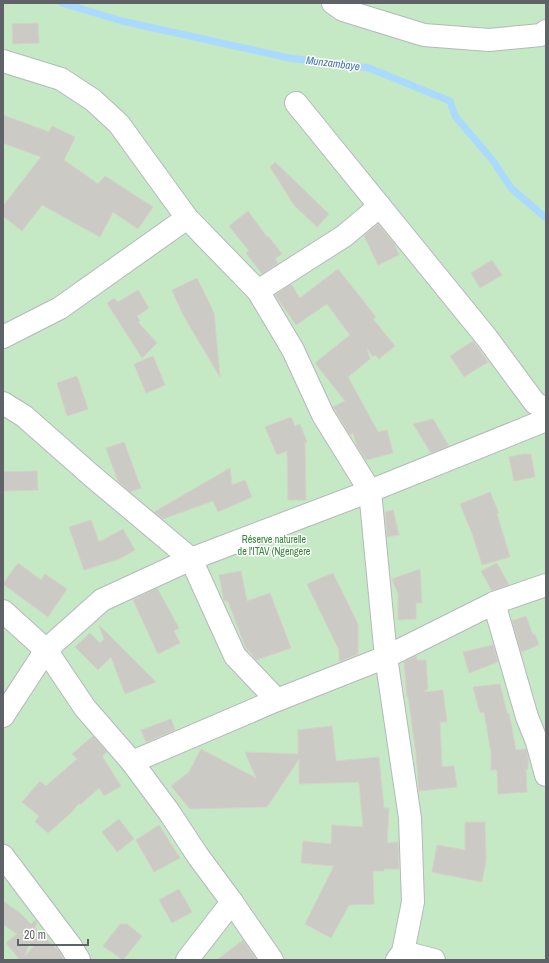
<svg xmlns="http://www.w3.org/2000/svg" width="549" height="963" font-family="'Archivo Narrow',sans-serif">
<rect width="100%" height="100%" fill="#f1efe8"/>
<!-- green -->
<rect fill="#c5e8c5" x="3" y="3" width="543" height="957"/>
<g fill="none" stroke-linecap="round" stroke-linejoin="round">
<!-- stream -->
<polyline stroke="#aadaff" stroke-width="7" points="62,3 122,21 289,58 369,68 450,101 455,116 494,162 511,188 546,218"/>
</g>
<!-- building -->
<g fill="#cccac5" stroke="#d6d1c6" fill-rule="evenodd">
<polygon points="38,23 39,43 13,44 12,24"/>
<polygon points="3,115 49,132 52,126 75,137 64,160 98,184 105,176 153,207 138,229 113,212 100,237 42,205 22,231 3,216 3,206 41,157 3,143"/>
<polygon points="275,162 329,214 317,227 294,205 270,167"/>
<polygon points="248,211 267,237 268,236 282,254 275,259 278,263 262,274 246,253 249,251 229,226"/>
<polygon points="378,224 394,243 399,255 378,265 364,236"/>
<polygon points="492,260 502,275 480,288 471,273"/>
<polygon points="338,269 376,317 373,319 395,346 379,359 375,355 373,357 367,348 370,359 348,377 378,432 387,430 393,453 366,460 357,446 353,433 350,435 333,407 345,401 315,363 350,335 327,304 296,325 275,295 291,284 300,298"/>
<polygon points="197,278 214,313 220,377 183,315 172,290"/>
<polygon points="138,290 149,308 137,316 140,321 138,322 157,343 142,358 107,303 114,298 118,302"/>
<polygon points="473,341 488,362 464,377 450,356"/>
<polygon points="153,356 165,385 146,393 134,364"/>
<polygon points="77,376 88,409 67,416 57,383"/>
<polygon points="291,417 295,426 300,424 307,442 305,443 306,500 288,500 287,451 277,455 265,427"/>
<polygon points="433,419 449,446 431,453 413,424"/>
<polygon points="124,442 141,488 130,492 118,481 106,448"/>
<polygon points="523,454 531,454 535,477 514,481 509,457"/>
<polygon points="230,468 232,485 245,480 252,497 218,512 213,501 163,519 154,512"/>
<polygon points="37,471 38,490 3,491 3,472"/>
<polygon points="490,492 499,513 497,514 510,557 482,565 473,536 460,504"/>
<polygon points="393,510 399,535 387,537 385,512"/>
<polygon points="91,520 99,542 123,529 135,550 119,559 84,570 69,527"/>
<polygon points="18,563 41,580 45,574 67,589 48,617 3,584"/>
<polygon points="497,563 509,585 492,591 481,571"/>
<polygon points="420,569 422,603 416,603 416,619 398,620 398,594 392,579"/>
<polygon points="241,571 247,601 270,593 291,648 256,660 249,651 246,649 228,601 224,601 219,575"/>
<polygon points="333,573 358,624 358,654 341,661 339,661 339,650 307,584"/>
<polygon points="157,588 179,628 174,631 180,643 158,654 133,600"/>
<polygon points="526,616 533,635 535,634 539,645 521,652 512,621"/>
<polygon points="99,625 156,682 125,694 111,657 98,670 75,647 90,633 100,643 104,639"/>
<polygon points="493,645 498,662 469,673 463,652"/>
<polygon points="416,656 417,660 426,660 428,689 424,691 425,692 443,690 447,722 440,722 442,767 454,766 457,787 419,791 416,754 408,696 407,697 404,662"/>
<polygon points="500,684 507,713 509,713 516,750 526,749 528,756 528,769 526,769 527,792 498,794 497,770 491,770 491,752 484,712 480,713 473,687"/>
<polygon points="171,719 175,730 146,742 141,730"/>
<polygon points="332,726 336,761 379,757 384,808 389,808 387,843 398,842 399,869 384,869 384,871 373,871 374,904 349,905 331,938 305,924 334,866 301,863 303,841 331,844 332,825 363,827 359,782 299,784 299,759 267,807 190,809 171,786 189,772 201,749 256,778 245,752 298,754 298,730"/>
<polygon points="93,736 107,752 102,756 121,786 104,796 99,788 80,805 79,803 72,812 48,833 35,822 39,816 22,802 40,781 46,786 77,759 72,754"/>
<polygon points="119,819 134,839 117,852 102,832"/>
<polygon points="465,822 485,822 486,860 482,882 432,872 437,845 465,850"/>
<polygon points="159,825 180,858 154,872 136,840"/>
<polygon points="179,889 192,912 172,923 159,900"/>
<path d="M3 901 20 913 31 924 35 920 37 921 35 928 59 951 64 960H20L6 943 17 934 3 924ZM29 943 34 946 25 956Z"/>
<polygon points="120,924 127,924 142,936 123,960 103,946"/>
<polygon points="243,940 257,960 217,960"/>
</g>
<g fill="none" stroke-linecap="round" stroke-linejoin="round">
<!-- minor casing -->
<g stroke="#b5b8bc" stroke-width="24">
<g id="minor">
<polyline points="333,3 343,10 424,35 489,40 541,35 546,31"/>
<polyline points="3,61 61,79 93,100 119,124 187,218 258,291 293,350 323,415 370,491 386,657 410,818 413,902 403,952 397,960"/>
<polyline points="296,103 487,338 535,403 546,409"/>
<polyline points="258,291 344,236 380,206"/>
<polyline points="3,337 60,308 187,218"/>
<polyline points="3,403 24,416 92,476 191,559 235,656 277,700"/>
<polyline points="494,603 527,717 537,742 546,775"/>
<polyline points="3,611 46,650 85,708 132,762 169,812 198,856 232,902 272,960"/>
<polyline points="3,716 46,650 102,600 191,559 370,491 546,420"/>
<polyline points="132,762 277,700 386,657 494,603 546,585"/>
<polyline points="3,856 70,945 79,960"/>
<polyline points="403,952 434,960"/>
<polyline points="187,960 232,902"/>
</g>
</g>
<!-- minor -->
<use href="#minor" stroke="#fff" stroke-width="22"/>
</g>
<g text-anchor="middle" stroke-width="3" stroke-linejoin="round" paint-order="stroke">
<!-- park labels -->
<g font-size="10" fill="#348238" stroke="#fff">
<text x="274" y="543">Réserve naturelle<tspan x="274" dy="12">de l'ITAV (Ngengere</tspan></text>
</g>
<!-- water labels -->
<g font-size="11" font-style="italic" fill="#4174aa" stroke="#fff">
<text transform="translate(333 63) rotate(7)" y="4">Munzambaye</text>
</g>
</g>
<!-- border -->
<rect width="549" height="963" fill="none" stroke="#5f6368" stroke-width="8"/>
<!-- scale -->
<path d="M18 939v6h70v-6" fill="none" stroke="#5f6368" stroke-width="2"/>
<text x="24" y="939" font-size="12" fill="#5f6368" stroke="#ffffff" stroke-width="3" paint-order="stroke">20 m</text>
</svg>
